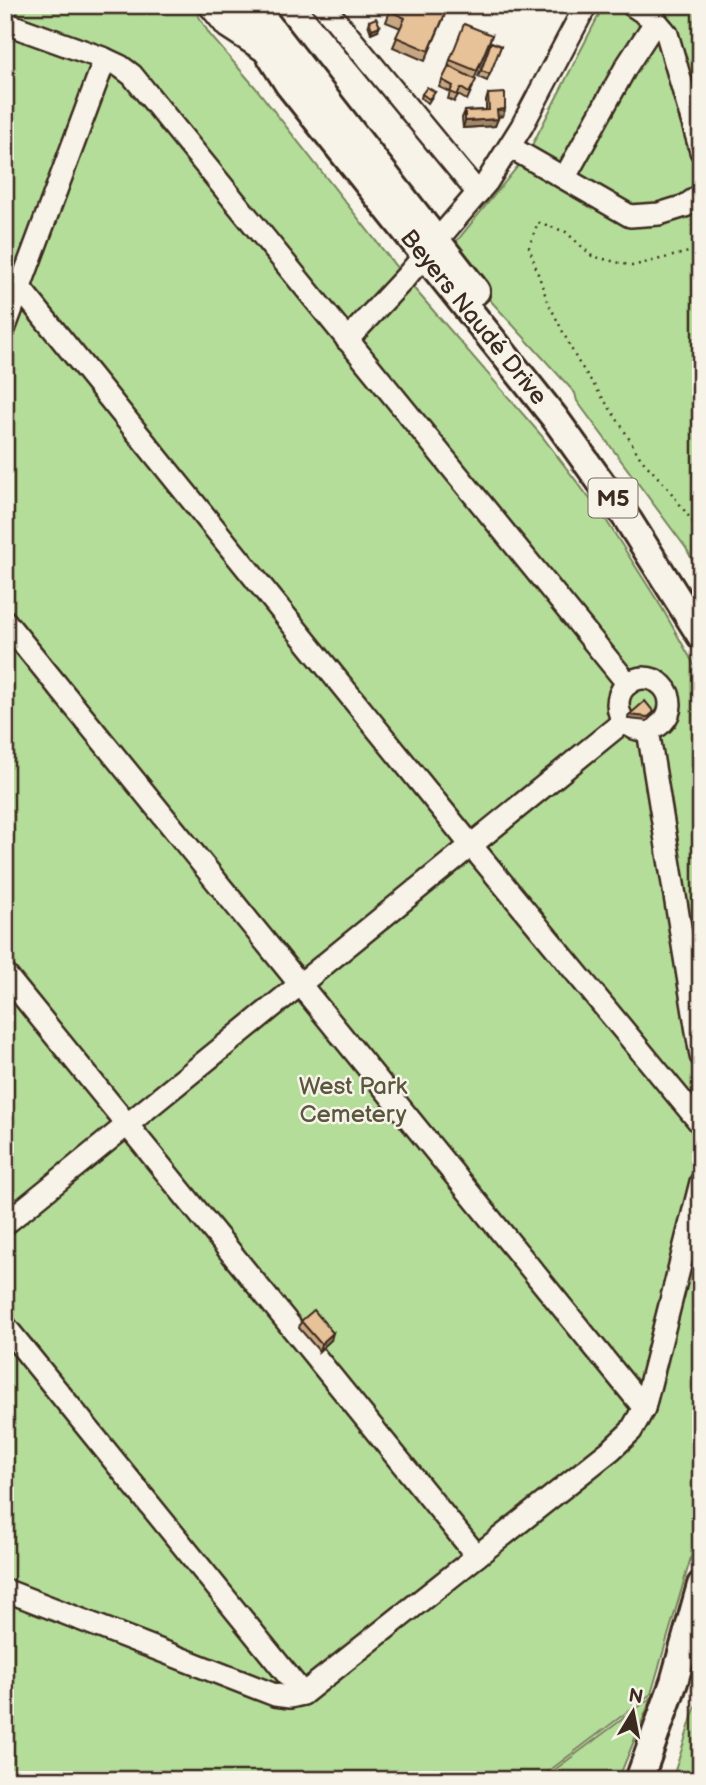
<svg xmlns="http://www.w3.org/2000/svg" width="706" height="1785" font-family="'Balsamiq Sans',sans-serif">
<rect width="100%" height="100%" fill="#f7f3e8"/>
<filter id="ink" filterUnits="userSpaceOnUse"><feTurbulence type="fractalNoise" baseFrequency=".0143" numOctaves="2"/><feDisplacementMap in="SourceGraphic" scale="14" xChannelSelector="R" yChannelSelector="G"/><feConvolveMatrix kernelMatrix="1 2 1 2 8 2 1 2 1" color-interpolation-filters="sRGB"/></filter>
<g filter="url(#ink)">
<!-- green -->
<g fill="#b4dd9a" stroke="#78845c" stroke-width="2">
<polygon points="5,5 192,5 210,35 255,87 405,278 541,435 606,520 662,608 701,677 701,1523 651,1694 537,1780 5,1780"/>
<polygon points="604,5 701,5 701,576 686,548 577,401 575,393 447,253 527,155"/>
<polygon points="701,1689 701,1780 672,1780"/>
<polygon points="652,1697 618,1780 541,1780"/>
</g>
<g fill="none" stroke-linecap="round" stroke-linejoin="round">
<!-- minor casing -->
<g stroke="#3b2a1e" stroke-width="26">
<g id="minor">
<polyline points="209,5 227,27 267,53"/>
<polyline points="323,5 478,193"/>
<polyline points="632,5 656,21 667,34 701,151"/>
<polyline points="5,23 105,59 120,66 132,75 628,684"/>
<polyline points="510,147 630,216 659,214 685,206 701,195"/>
<polyline points="565,177 626,67 656,21"/>
<polyline points="20,288 470,844 701,1124"/>
<polyline points="5,327 105,59"/>
<polyline points="347,340 405,278 487,182 522,126 586,5"/>
<polyline points="5,621 644,1408"/>
<circle cx="644" cy="704" r="26"/>
<polyline points="648,730 701,1056"/>
<polyline points="5,974 477,1556"/>
<polyline points="5,1224 624,721"/>
<polyline points="5,1326 303,1694"/>
<polyline points="5,1590 275,1695 290,1697 303,1694 612,1449 631,1431 644,1408 701,1182"/>
</g>
</g>
<!-- major casing -->
<g stroke="#3b2a1e" stroke-width="32">
<g id="major">
<polyline points="238,5 289,85 554,417 628,520 701,636"/>
<polyline points="265,21 476,291"/>
<polyline points="639,1780 674,1682 701,1585"/>
</g>
</g>
<!-- path -->
<g stroke="#3b2a1e" stroke-width="2.5" stroke-dasharray="2 5" stroke-linecap="butt">
<polyline points="692,5 701,19"/>
<polyline points="701,249 632,266 592,256 566,232 538,222 529,247 547,300 577,360 621,425 641,459 667,487 701,533"/>
</g>
<!-- minor -->
<use href="#minor" stroke="#f7f3e8" stroke-width="21"/>
<!-- major -->
<use href="#major" stroke="#f7f3e8" stroke-width="26"/>
</g>
<!-- wall -->
<g fill="#c7a683" stroke="#3b2a1e" stroke-width="2">
<polygon points="390,11 444,17 425,61 393,47 401,28 386,22"/>
<polygon points="369,21 378,30 371,33 368,24"/>
<polygon points="492,35 474,80 473,87 467,100 458,95 454,102 448,99 450,92 439,87 447,71 450,60"/>
<polygon points="491,42 501,46 487,81 478,77"/>
<polygon points="435,92 428,103 421,98 422,94"/>
<polygon points="488,94 505,109 503,116 498,117 495,126 463,128 462,118 465,111 486,110 486,101"/>
<polygon points="301,1321 331,1340 319,1351 299,1328"/>
</g>
<!-- shaded-wall -->
<g fill="#a2876a" stroke="#3b2a1e" stroke-width="2">
<polygon points="380,26 378,30 371,33 372,29"/>
<polygon points="505,109 503,116 495,117 497,110"/>
<polygon points="498,119 495,126 463,128 465,121"/>
<polygon points="654,712 653,715 647,721 628,719 629,715"/>
<polygon points="333,1333 331,1340 319,1351 321,1344"/>
</g>
<!-- building -->
<g fill="#e7c198" stroke="#3b2a1e" stroke-width="2">
<polygon points="392,5 443,5 448,7 429,51 396,37 405,18 390,11"/>
<polygon points="376,18 380,26 372,29 369,21"/>
<polygon points="464,24 492,35 477,71 450,60"/>
<polygon points="491,42 501,46 490,74 481,71"/>
<polygon points="449,66 476,80 469,93 461,88 457,95 450,92 453,86 442,80"/>
<polygon points="427,87 435,92 429,99 422,94"/>
<polygon points="505,93 505,109 497,110 498,119 465,121 465,111 489,110 488,94"/>
<polygon points="645,701 654,712 648,717 629,715"/>
<polygon points="314,1310 333,1333 321,1344 301,1321"/>
</g>
</g>
<g text-anchor="middle" stroke-width="5" stroke-linejoin="round" paint-order="stroke">
<!-- shield labels -->
<rect fill="#f7f3e8" stroke="#73665b" stroke-width="2" x="588.5" y="478.5" width="49" height="39" rx="5"/>
<g font-size="23" font-weight="bold" fill="#3b2a1e">
<text x="613" y="506">M5</text>
</g>
<!-- street labels -->
<g font-size="24" fill="#3b2a1e" stroke="#f7f3e8">
<text transform="translate(474 317) rotate(51)" y="8">Beyers Naudé Drive</text>
</g>
<!-- park labels -->
<g font-size="24" fill="#59573d" stroke="#f7f3e8">
<text x="353" y="1094">West Park<tspan x="353" dy="28">Cemetery</tspan></text>
</g>
</g>
<!-- margin -->
<rect width="706" height="1785" fill="none" stroke="#f7f3e8" stroke-width="28"/>
<rect x="14" y="14" width="678" height="1757" fill="none" stroke="#3b2a1e" stroke-width="2.5" filter="url(#ink)"/>
<!-- north arrow -->
<g transform="translate(633 1712) rotate(10)" stroke="#f7f3e8" stroke-width="5" paint-order="stroke">
<path d="M0-5L12 26L0 18L-12 26Z" fill="#3b2a1e"/>
<text y="-10" font-size="19" font-weight="bold" text-anchor="middle" fill="#3b2a1e">N</text>
</g>
</svg>
